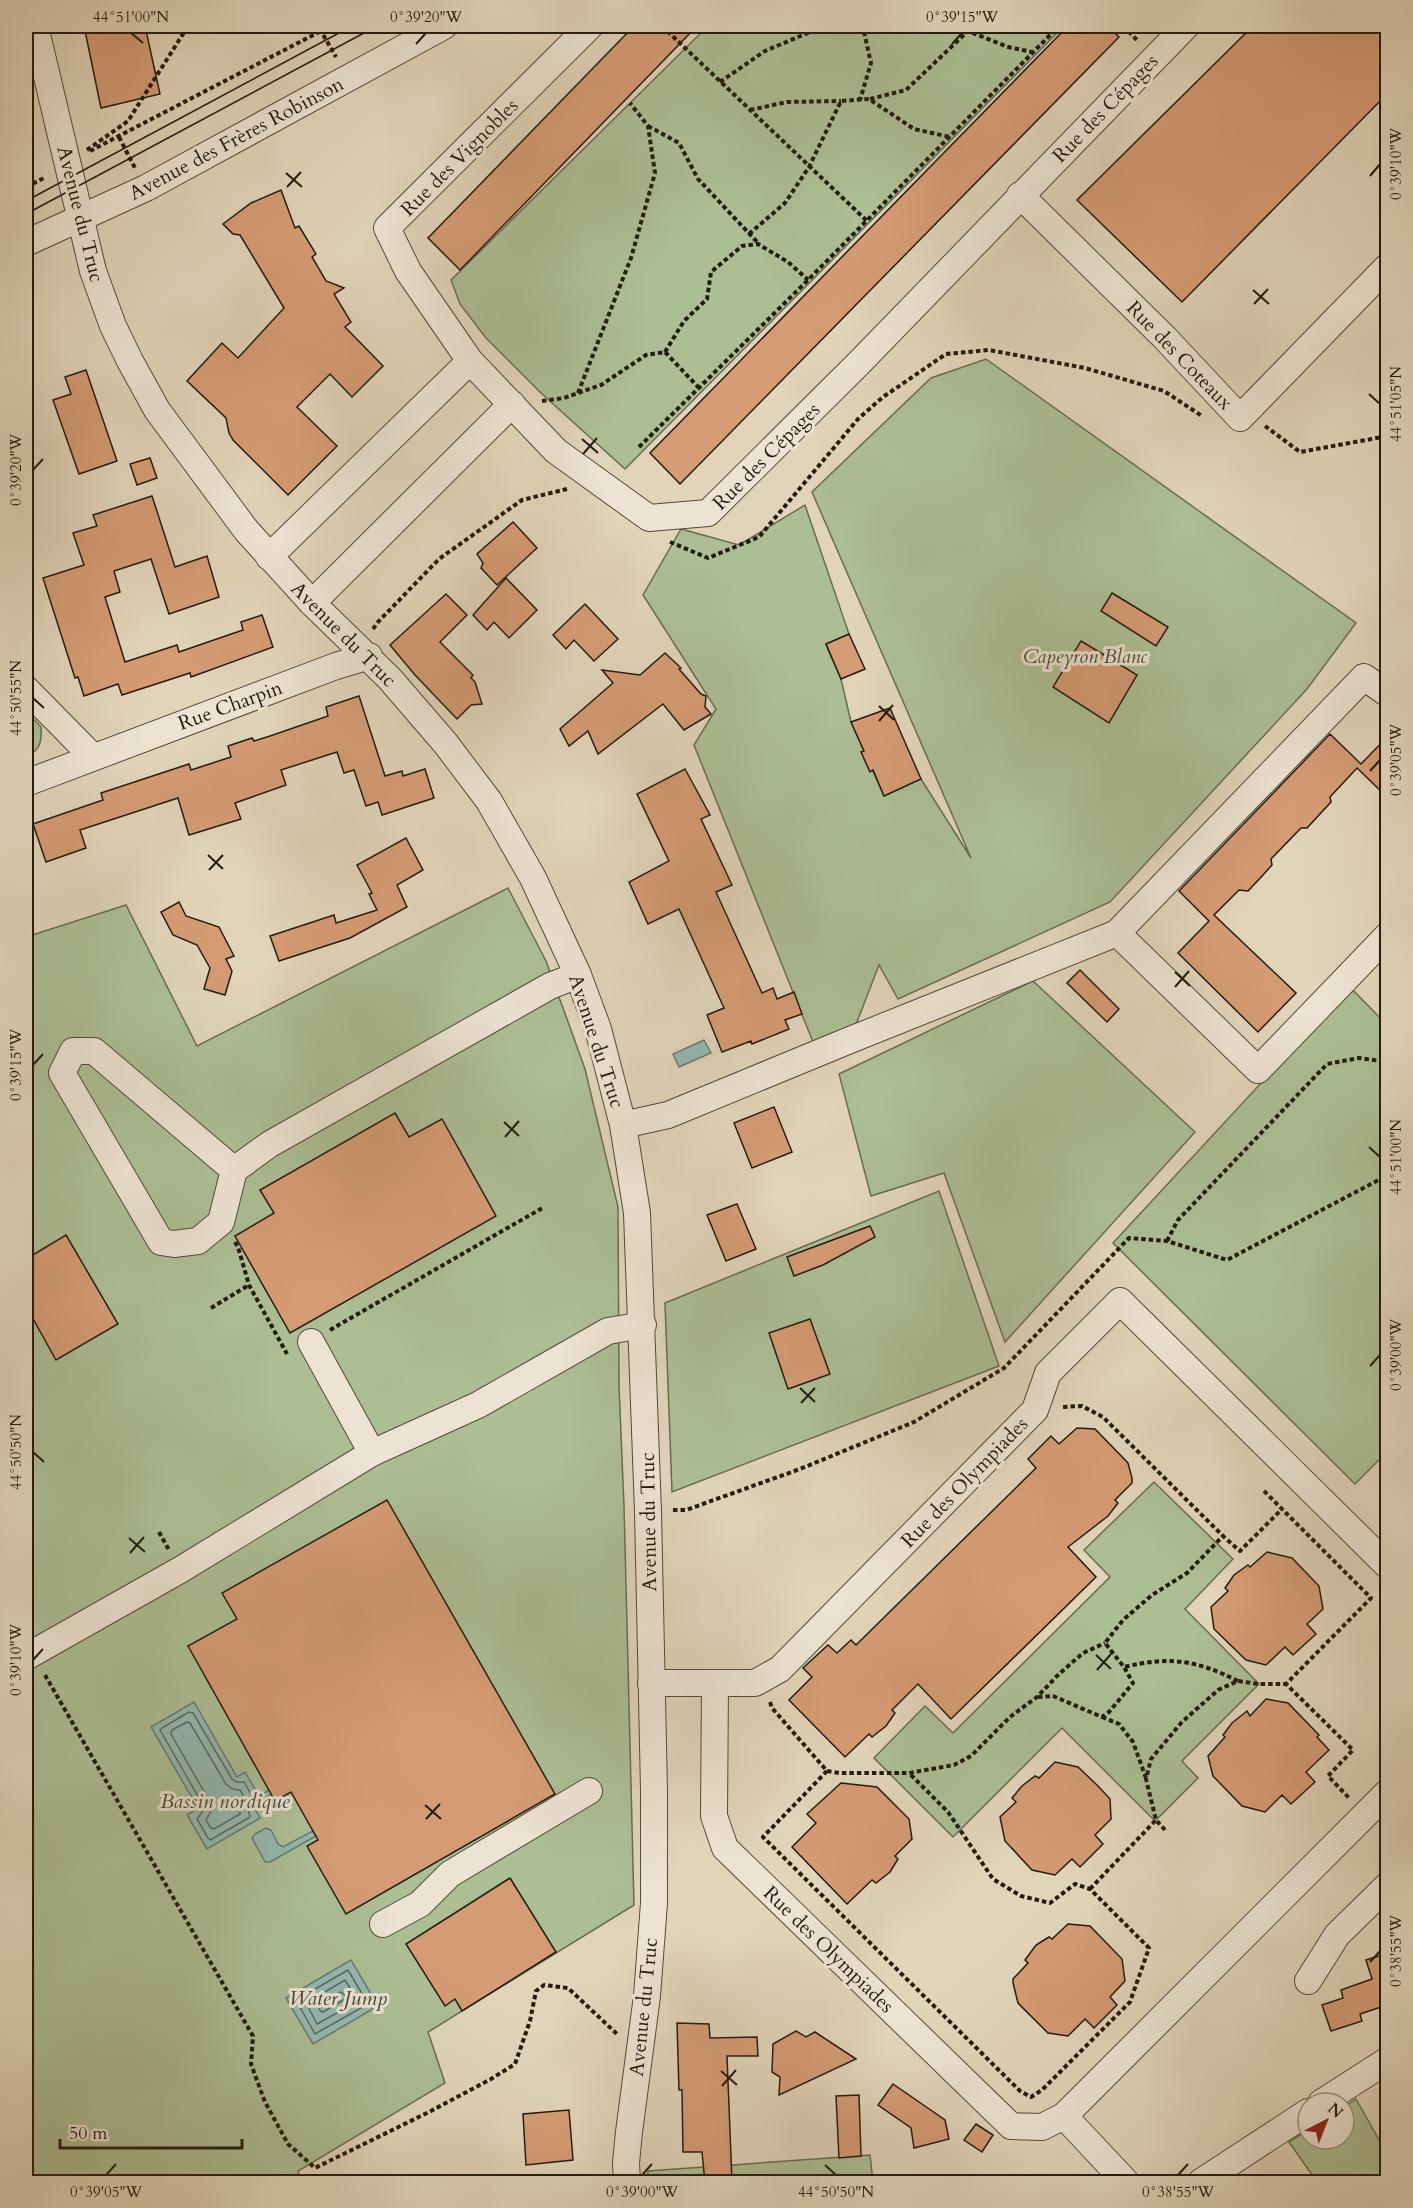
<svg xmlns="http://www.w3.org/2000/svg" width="1413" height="2208" font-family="Cardo,serif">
<rect width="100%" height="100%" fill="#e1d4b9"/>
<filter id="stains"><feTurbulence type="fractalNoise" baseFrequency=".00333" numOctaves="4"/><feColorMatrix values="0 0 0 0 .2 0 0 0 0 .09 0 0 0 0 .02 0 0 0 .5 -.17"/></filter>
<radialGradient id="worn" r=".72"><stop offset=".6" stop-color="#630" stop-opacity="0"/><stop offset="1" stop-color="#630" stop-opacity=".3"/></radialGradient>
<!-- green -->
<g fill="#acbe94" stroke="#686c52" stroke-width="1.5">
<polygon points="708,26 1064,26 625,469 541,393 486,338 460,304 451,280"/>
<polygon points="986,359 1356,623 1307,689 1110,902 898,999 879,965 850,1040 815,1047 694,745 716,709 643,595 681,529 739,545 805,505 849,634 826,645 841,679 851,722 884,796 921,779 971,858 812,492 931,378"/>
<path d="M26 711 41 727C42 742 40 751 26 756Z"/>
<polygon points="508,888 546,961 585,1069 618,1207 619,1386 624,1506 634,1905 428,2032 445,2083 298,2171 301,2182 26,2182 26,937 126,905 197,1046"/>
<polygon points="1033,981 1195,1132 1005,1342 944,1173 871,1196 839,1074"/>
<polygon points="1350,987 1387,1025 1387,1452 1355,1484 1113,1243"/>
<polygon points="939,1191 999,1366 672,1492 665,1303"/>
<polygon points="1154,1482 1233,1559 1185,1609 1259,1684 1182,1761 1198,1778 1155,1821 1062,1728 953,1837 874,1758 925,1706 953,1733 1110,1577 1084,1550"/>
<polygon points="1356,2099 1387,2154 1387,2182 1317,2182 1289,2142 1308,2130 1308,2139 1344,2139 1344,2107"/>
<polygon points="870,2155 873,2182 751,2182 750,2178 705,2182 646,2182 648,2171"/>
</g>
<!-- water -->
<g fill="#94b8b1" stroke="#677971" stroke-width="1.5">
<polygon points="704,1040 711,1053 679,1067 673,1054"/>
<polygon points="194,1702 237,1777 245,1772 259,1796 269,1790 272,1794 253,1805 260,1818 207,1849 187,1815 198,1808 151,1727"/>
<polygon points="266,1828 271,1830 278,1844 283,1847 313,1831 316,1836 270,1862 265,1862 252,1838 255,1834"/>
<polygon points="351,1960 378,2006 313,2044 286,1998"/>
</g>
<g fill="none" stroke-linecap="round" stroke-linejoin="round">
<!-- shore -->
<g stroke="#5c6a60" stroke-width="1.5">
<polygon points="189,1712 193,1713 232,1779 236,1782 244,1782 252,1796 247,1805 250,1817 210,1840 208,1838 197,1819 203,1811 203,1805 160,1730 162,1728"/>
<polygon points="187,1722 190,1723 226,1784 232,1789 240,1790 243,1795 240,1804 240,1814 214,1829 211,1828 206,1820 211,1811 210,1802 171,1734 172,1730"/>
<polygon points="348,1970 368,2004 315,2034 296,2000"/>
<polygon points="345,1980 357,1999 357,2002 317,2024 306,2003"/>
<polygon points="341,1992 345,1995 345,1999 323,2012 320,2011 319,2005"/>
</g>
</g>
<!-- building -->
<g fill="#d59b74" stroke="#231b10" stroke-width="1.5">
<polygon points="84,26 145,26 160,94 101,108"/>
<polygon points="634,26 697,26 460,270 428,238"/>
<polygon points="1068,26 1108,26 1119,37 680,484 650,453"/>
<polygon points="1253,26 1388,26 1388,93 1182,302 1077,200"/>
<polygon points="281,190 295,228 299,226 316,254 312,257 326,281 344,288 334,294 351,322 345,327 383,366 352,397 330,374 297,407 337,446 288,495 233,440 229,433 226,418 187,381 222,343 238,358 284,308 240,235 233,234 223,224 251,203"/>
<polygon points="86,370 117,461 79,474 53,400 71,394 65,377"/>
<polygon points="150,458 157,478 137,485 130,464"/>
<polygon points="152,496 175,567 207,556 219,597 169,614 151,559 114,571 120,592 105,597 125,662 177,645 179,652 243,630 241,622 262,615 273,647 191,677 190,673 122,695 118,684 84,696 78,677 75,678 43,578 84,565 73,533 97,526 93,515"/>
<polygon points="513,522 537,548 497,585 481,568 483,563 477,554"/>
<polygon points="506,578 537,610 509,638 494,622 487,630 473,615"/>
<polygon points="1112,593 1168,627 1156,646 1101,611"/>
<polygon points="446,594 467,615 440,642 473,675 471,678 475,682 482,704 471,705 457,719 415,675 390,645"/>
<polygon points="585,604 618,639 594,661 574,640 566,649 553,635"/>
<polygon points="849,634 865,669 841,679 826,644"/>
<polygon points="1081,641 1137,675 1109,723 1053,687"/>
<polygon points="665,653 681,668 679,669 701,694 706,696 705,707 711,714 684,730 663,704 598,754 588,731 569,746 560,729 613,683 602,670 640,675"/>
<polygon points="359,696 385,776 402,771 403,776 425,769 434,798 382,815 378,802 366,806 354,770 344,773 337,752 281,770 286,785 235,803 241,819 189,835 178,798 80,830 86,848 46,862 33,824 103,800 101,793 189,764 191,770 231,757 228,746 252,738 254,741 270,736 328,716 326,707"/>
<polygon points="890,708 921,779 884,796 873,770 870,772 861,752 864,751 851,722"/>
<polygon points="1330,734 1361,764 1388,736 1388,798 1357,768 1330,797 1331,802 1307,828 1301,828 1271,859 1272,865 1263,875 1248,891 1239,890 1214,915 1296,993 1258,1032 1178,953 1209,921 1179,891"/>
<polygon points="685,769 710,815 701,819 732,885 716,892 762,993 773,988 777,999 794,992 802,1014 785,1020 789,1029 752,1044 751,1041 722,1052 707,1015 724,1008 679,909 648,924 629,882 669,861 637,794"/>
<polygon points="406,838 423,870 397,885 407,907 350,938 279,961 270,936 334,915 336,923 377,910 369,894 372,893 357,865"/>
<polygon points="179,902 186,916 219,927 234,956 226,959 232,971 225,995 204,989 210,968 197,945 173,935 161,912"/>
<polygon points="1080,970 1119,1009 1107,1022 1067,983"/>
<polygon points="774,1107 792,1152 752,1168 734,1123"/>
<polygon points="395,1113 409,1137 442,1119 496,1216 290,1333 235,1236 274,1213 260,1190"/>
<polygon points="737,1204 756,1249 726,1261 707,1215"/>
<polygon points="870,1226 875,1237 823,1265 794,1276 787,1257"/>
<polygon points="66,1235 118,1324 56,1360 26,1306 26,1259"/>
<polygon points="810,1319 830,1374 788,1389 769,1333"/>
<polygon points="1077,1428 1095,1429 1128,1463 1132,1478 1132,1483 1115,1500 1118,1503 1108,1516 1068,1547 1096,1577 951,1719 918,1684 892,1710 895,1713 886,1726 872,1737 869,1734 845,1757 789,1700 812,1677 803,1668 828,1645 837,1653 851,1640 856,1645 1036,1468 1028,1459 1051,1436 1059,1444"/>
<polygon points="387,1500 555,1794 346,1914 307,1846 318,1840 291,1792 275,1801 188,1646 237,1619 222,1593"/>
<polygon points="1267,1552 1292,1558 1319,1586 1323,1609 1307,1624 1316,1634 1293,1655 1285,1647 1266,1665 1246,1660 1214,1629 1211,1607 1228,1591 1225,1588 1234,1575 1248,1565 1250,1567"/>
<polygon points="1266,1699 1288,1703 1319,1735 1317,1737 1329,1750 1306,1772 1315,1782 1291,1804 1282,1795 1265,1812 1242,1806 1213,1776 1208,1756 1225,1737 1223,1735 1232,1723 1247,1711 1250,1716"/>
<polygon points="1055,1762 1078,1767 1098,1786 1110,1799 1111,1819 1095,1835 1103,1844 1080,1867 1072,1859 1055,1875 1032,1870 1005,1841 1000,1817 1016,1802 1012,1798 1022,1786 1035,1776 1039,1778"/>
<polygon points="841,1783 877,1787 909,1819 912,1839 895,1856 898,1859 890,1872 876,1883 872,1880 847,1904 792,1847 816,1823 807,1814"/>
<polygon points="510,1878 556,1952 462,2011 455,1999 445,2006 406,1944"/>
<polygon points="1068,1924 1090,1926 1122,1959 1125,1981 1110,1997 1117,2005 1094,2028 1085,2019 1068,2036 1048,2033 1018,2003 1013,1983 1013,1979 1028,1963 1025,1960 1036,1945 1049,1937 1052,1939"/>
<polygon points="1388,1953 1388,2015 1384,2016 1381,2007 1360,2014 1362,2021 1331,2031 1322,2005 1343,1998 1341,1990 1372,1979 1366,1960"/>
<polygon points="677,2023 709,2024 710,2038 757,2037 758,2056 727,2056 732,2182 705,2182 702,2152 683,2152 682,2090 679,2090"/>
<polygon points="796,2031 806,2037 815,2032 856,2059 779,2095 780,2077 772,2072 773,2044"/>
<polygon points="893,2084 945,2120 949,2139 914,2148 911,2128 878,2105"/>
<polygon points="859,2095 861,2156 839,2158 836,2096"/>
<polygon points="569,2110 573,2160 526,2165 523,2114"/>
<polygon points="976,2124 993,2135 982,2152 964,2140"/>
</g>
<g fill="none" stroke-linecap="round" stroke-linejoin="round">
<!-- minor casing -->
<g stroke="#52493a" stroke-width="28">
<g id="minor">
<polyline points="35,26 93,271 113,326 130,361 157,410 246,530 312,603 390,679 446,744 489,801 533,878 578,975 598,1029 623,1125 637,1213 648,1512 654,1791 654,1903 647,1996 629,2132 626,2163 627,2182"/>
<polyline points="590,26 387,228 408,271 470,361 556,451 649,518 708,513 859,363 1186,26"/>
<polyline points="1020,195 1165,338 1240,418 1388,266"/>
<polyline points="26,243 146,188 444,26"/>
<polyline points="269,557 470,361"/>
<polyline points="312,603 512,404"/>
<polyline points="26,689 92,756"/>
<polyline points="26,783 336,666 369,656"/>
<polyline points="1117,933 1258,1070 1388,935"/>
<polyline points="623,1125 668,1115 850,1040 1117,933 1364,677 1388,694"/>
<polyline points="234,1170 221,1222 198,1241 174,1244 161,1242 62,1073 73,1051 94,1051 234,1170 270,1144 550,986 578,975"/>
<polyline points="311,1342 372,1453"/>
<polyline points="26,1657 180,1570 372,1453 478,1405 608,1331 643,1325"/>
<polyline points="651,1683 755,1683 780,1669 1035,1410 1048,1373 1120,1301 1388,1566"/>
<polyline points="715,1684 714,1816 725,1848 1011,2126 1042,2127 1064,2116 1388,1792"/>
<polyline points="383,1924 420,1904 450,1874 589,1791"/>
<polyline points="1308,1981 1337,1935 1388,1885"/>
<polyline points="1321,2103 1388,2060"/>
<polyline points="1064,2116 1126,2182"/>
<polyline points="1201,2182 1308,2112"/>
</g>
</g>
<!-- path -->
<g stroke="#231b10" stroke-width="4" stroke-dasharray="4.5 3" stroke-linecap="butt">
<polyline points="330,26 321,31 336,57"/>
<polyline points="662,26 867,221"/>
<polyline points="859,26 864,32 871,63 860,100"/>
<polyline points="1123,26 1139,42"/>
<polyline points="720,82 765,51 810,32 818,26"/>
<polyline points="870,99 906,90 968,31 1008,47 1032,52"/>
<polyline points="750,110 787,102 841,101"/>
<polyline points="648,126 679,143 698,179 758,243"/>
<polyline points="119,137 135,168"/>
<polyline points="87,150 128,121 188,26"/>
<polyline points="90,151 321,31"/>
<polyline points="26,187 46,177"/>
<polyline points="749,234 785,203 809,167 841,101 869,99 914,129 950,137"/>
<polyline points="665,352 684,321 707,299 711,272 742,246 758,244 788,262 808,280"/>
<polyline points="578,393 631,258 655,173 648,126 630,103"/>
<polyline points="542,401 564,398 601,385 646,355 665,352 699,388"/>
<polyline points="1265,426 1300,452 1388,436"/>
<polyline points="639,447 808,280 1059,26"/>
<polyline points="670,542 708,558 759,537 858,419 883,397 946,354 989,350 1085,368 1164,391 1202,416"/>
<polyline points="373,629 378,622 439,559 522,500 567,489"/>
<polyline points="1167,1241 1178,1220 1327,1064 1359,1058 1388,1062"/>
<polyline points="235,1242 238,1247 249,1285 287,1354"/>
<polyline points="211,1308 249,1285"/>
<polyline points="330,1330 544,1207"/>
<polyline points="1063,1407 1082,1406 1103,1417 1223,1536"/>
<polyline points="1264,1491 1371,1598 1286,1684 1353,1750 1328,1776 1350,1799"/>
<polyline points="673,1510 686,1510 800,1469 914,1422 1004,1368 1129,1238 1167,1241 1227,1260 1388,1175"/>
<polyline points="159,1532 169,1550"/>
<polyline points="45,1675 253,2036 251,2064 265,2102 288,2144 315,2168 429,2112 491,2079 515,2064 530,2021 536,1991 544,1985 568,1988 617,2034"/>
<path d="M1238 1681C1196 1660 1170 1656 1124 1667L1105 1643 1123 1620 1152 1595 1187 1573 1223 1536 1240 1551 1282 1509"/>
<polyline points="1038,1697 1053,1696 1102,1717 1109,1712 1133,1683 1124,1667"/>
<polyline points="770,1702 772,1708 827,1771 839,1773 909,1773 954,1765 971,1756 1010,1717 1037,1697 1059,1674 1083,1653 1105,1643"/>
<polyline points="1102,1717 1119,1724 1133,1742 1146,1778"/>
<polyline points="827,1771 763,1837 1020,2091 1031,2097 1042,2090 1130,2002 1149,1948 1090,1889 1075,1884 1050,1903 1021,1896 993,1879 948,1812 909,1773"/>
<polyline points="1165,1830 1156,1820 1146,1779 1151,1759 1181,1723 1218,1690 1238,1681 1259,1684 1286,1684"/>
<polyline points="1090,1889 1156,1820"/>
</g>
<!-- minor -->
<use href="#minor" stroke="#ece3d2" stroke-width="26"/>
<!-- tram -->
<g stroke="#231b10" stroke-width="1.5">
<polyline points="26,201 352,26"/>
<polyline points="26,214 377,26"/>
</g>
</g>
<!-- ticks -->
<path fill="none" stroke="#231b10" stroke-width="2" d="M131 33 143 43M416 44 426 33M952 44 962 33M286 173 302 187M1370 176 1380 164M287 187 301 172M1253 290 1269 304M1254 304 1268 289M1369 394 1380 404M582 439 598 453M583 454 597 438M33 470 43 459M33 698 44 708M879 706 894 720M879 721 893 705M1370 771 1380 760M208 855 223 869M209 870 223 855M1175 972 1190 986M1175 987 1189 971M33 1065 43 1054M504 1122 519 1136M505 1137 519 1121M1369 1147 1380 1157M1370 1366 1380 1355M800 1388 815 1402M801 1403 815 1388M33 1452 44 1462M129 1538 145 1552M130 1553 144 1537M1096 1655 1111 1669M33 1660 43 1649M1097 1670 1111 1654M425 1805 441 1819M426 1819 440 1804M1370 1962 1380 1951M721 2071 737 2085M722 2086 736 2070M825 2165 836 2175M106 2175 116 2164M642 2175 652 2164M1178 2175 1188 2164"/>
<g text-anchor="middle" stroke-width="6" stroke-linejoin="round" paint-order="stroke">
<!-- street labels -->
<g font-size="20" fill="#231b10" stroke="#ece3d2">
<text transform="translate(1105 108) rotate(-46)" y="7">Rue des Cépages</text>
<text transform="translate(236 138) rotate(-28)" y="7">Avenue des Frères Robinson</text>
<text transform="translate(459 157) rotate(-45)" y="7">Rue des Vignobles</text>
<text transform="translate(81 214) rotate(76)" y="7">Avenue du Truc</text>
<text transform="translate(1180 355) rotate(46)" y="7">Rue des Coteaux</text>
<text transform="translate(766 456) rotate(-45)" y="7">Rue des Cépages</text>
<text transform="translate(344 634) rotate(45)" y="7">Avenue du Truc</text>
<text transform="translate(230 705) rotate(-20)" y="7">Rue Charpin</text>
<text transform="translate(597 1041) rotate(72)" y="7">Avenue du Truc</text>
<text transform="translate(964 1482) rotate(-46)" y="7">Rue des Olympiades</text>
<text transform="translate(648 1522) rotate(-91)" y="7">Avenue du Truc</text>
<text transform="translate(829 1949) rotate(44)" y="7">Rue des Olympiades</text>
<text transform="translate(643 2007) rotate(-84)" y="7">Avenue du Truc</text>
</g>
<!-- park labels -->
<g font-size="20" font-style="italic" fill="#4c4c38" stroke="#ece3d2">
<text x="1085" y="663">Capeyron Blanc</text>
</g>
<!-- water labels -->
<g font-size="21" font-style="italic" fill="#454a40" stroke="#ece3d2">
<text x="225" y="1808">Bassin nordique</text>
<text x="338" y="2005">Water Jump</text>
</g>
</g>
<!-- margin -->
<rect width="1413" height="2208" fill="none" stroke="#e1d4b9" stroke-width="66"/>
<!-- north arrow -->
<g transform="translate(1326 2121) rotate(42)"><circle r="28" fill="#ece3d2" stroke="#9c9384" stroke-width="1.5"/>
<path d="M0-4.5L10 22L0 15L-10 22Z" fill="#8f2418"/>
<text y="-9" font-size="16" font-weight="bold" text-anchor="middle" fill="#231b10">N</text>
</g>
<!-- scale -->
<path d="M60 2139v9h182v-9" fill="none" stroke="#231b10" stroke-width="3"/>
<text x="69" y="2139" font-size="18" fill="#231b10" stroke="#ece3d2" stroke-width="4.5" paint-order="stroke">50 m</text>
<rect x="33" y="33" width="1347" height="2142" fill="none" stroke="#231b10" stroke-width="2"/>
<g font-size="15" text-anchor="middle" fill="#231b10">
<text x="131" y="22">44°51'00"N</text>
<text x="426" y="22">0°39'20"W</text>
<text x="962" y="22">0°39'15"W</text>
<text transform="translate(1396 164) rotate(-90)" y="5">0°39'10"W</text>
<text transform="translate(1396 404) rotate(-90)" y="5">44°51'05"N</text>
<text transform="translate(16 470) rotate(-90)" y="5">0°39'20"W</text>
<text transform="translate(16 698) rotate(-90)" y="5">44°50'55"N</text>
<text transform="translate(1396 760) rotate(-90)" y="5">0°39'05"W</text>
<text transform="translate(16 1065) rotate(-90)" y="5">0°39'15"W</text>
<text transform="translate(1396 1157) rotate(-90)" y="5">44°51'00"N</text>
<text transform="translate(1396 1355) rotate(-90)" y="5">0°39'00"W</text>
<text transform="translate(16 1452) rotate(-90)" y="5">44°50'50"N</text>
<text transform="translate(16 1660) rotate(-90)" y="5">0°39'10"W</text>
<text transform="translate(1396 1951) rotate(-90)" y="5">0°38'55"W</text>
<text x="106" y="2197">0°39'05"W</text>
<text x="642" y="2197">0°39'00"W</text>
<text x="836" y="2197">44°50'50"N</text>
<text x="1178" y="2197">0°38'55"W</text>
</g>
<rect width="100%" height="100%" filter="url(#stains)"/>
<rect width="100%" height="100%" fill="url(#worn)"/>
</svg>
